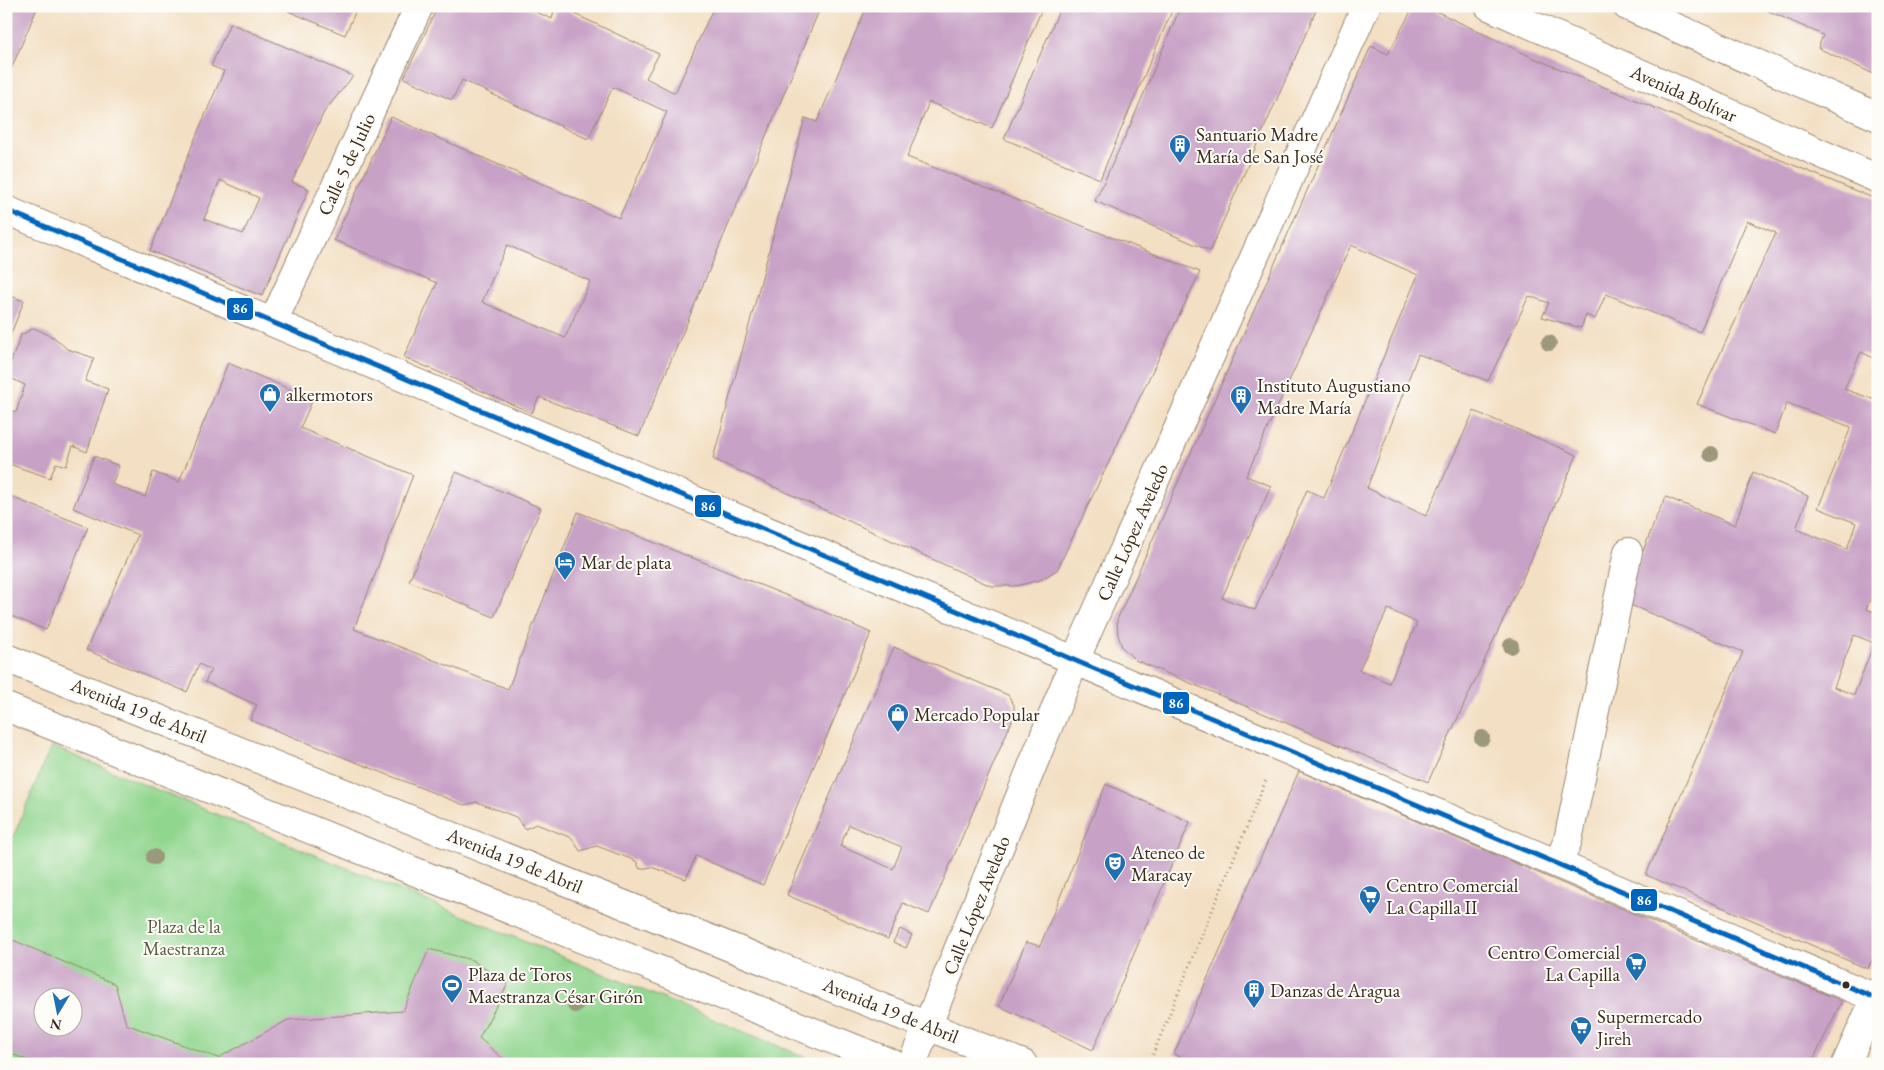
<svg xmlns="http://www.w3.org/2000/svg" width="1884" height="1070" font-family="'EB Garamond',serif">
<rect width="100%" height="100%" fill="#fdfcf7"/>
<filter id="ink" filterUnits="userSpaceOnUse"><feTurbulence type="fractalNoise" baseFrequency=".02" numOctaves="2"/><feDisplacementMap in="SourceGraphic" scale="10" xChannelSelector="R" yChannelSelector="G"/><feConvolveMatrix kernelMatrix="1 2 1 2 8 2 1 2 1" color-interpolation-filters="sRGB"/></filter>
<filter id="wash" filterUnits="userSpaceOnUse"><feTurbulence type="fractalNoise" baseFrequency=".0096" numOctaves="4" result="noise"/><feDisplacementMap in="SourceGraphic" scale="20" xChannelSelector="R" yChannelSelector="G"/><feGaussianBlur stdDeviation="1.12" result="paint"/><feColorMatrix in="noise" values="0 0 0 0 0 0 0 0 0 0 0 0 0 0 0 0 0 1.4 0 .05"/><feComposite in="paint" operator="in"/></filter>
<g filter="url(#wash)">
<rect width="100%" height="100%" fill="#f3dfc3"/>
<!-- green -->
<path fill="#91d68f" stroke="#668056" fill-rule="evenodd" d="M51 746 822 1064H6V854ZM42 998H72V1028H42Z"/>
<g id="blocks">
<!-- building -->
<g fill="#c8a1c6" fill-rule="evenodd">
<polygon points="6,6 38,6 6,81"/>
<polygon points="290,6 358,6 345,35 288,11"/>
<path d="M438 6H523L552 19 555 6H558L659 54 646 78 675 93 714 6H821L639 436 539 397 532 413 404 357 437 283 334 240 391 117 619 218 667 112 613 87 588 139 462 80 452 100 404 78ZM507 245 590 281 565 338 482 302Z"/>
<polygon points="867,6 1043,6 992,128 929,102 907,157 1200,272 1057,570 1040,580 1016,586 991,586 713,459 805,118 817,122"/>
<polygon points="1061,6 1174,6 1100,179 1004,139"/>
<polygon points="1181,6 1318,6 1210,251 1095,201 1130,126"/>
<path d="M1414 6H1425L1536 59 1878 200V349L1874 358 1861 352 1844 389 1878 401V582L1866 609 1878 613V946L1868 969 1646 875 1743 652 1623 602 1658 513 1666 497 1735 525 1753 472 1808 496 1796 529 1847 549 1856 523 1818 508 1851 427 1787 403 1775 434 1697 404 1776 233 1747 221 1700 332 1606 294 1595 319 1586 315 1581 328 1542 317 1549 303 1529 296 1488 381 1418 354 1367 488 1426 516 1474 411 1577 455 1530 562 1428 782 1135 660 1122 647 1118 635 1117 620 1371 46 1388 54ZM1351 245 1418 275 1324 498 1307 490 1255 610 1222 598 1271 486 1246 476ZM1388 609 1417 623 1389 683 1359 670ZM1854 635 1874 643 1854 695 1834 687Z"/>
<polygon points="1757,6 1878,6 1878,76 1818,48 1823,35"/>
<path d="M230 23 353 76 324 112 292 182 309 189 262 296 150 251 194 141 224 71 211 66ZM220 180 259 198 243 234 204 219Z"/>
<polygon points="6,294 24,301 6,346"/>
<polygon points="34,328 55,338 67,349 94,358 85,381 108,389 87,452 73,446 66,466 56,463 50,478 6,463 6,409 16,412 25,385 6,376 6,375 21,335"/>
<polygon points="228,363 313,399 300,428 413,475 354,629 508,689 578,512 805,603 871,633 763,885 696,856 686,879 651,867 640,869 636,861 597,846 580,851 572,838 536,824 525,829 516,817 477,802 464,805 250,720 257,705 205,682 211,670 199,664 187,692 86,650 138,535 73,508 94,456 119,466 112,484 145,497 153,472 179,482"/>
<polygon points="456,472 541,508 494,617 409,581"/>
<polygon points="6,495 88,527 46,630 6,614"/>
<path d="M894 647 1008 695 1014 705V716L929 914 903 903 888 939 787 895ZM849 825 902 847 893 869 840 846Z"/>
<polygon points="1299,771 1712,947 1842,1001 1811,1064 1197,1064 1174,1054"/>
<polygon points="1106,784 1190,822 1093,1050 999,1006 1026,942 1040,946"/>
<polygon points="900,929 912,935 906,948 893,942"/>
<path d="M6 937 115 984 126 1024 218 1058 288 1020 403 1011 429 949 472 960 508 984 479 1038 509 1064H36L6 1051ZM42 998H72V1028H42Z"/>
</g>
</g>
</g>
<g filter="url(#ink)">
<use href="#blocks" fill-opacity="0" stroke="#978470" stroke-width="1"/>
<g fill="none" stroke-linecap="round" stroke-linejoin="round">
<!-- minor casing -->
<g stroke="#978470" stroke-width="30">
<g id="minor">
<polyline points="6,210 1878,999"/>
<polyline points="273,322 419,6"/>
<polyline points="6,658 1023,1064"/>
<polyline points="6,707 893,1064"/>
<polyline points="1558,864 1568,840 1628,552"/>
<polyline points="912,1064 1075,660 1366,6"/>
<polyline points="1846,1064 1878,992"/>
</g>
</g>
<!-- major casing -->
<g stroke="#978470" stroke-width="30">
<g id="major">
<polyline points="1489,6 1878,179"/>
<polyline points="1627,6 1878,117"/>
</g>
</g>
<!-- path -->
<polyline stroke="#978470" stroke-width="3" stroke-dasharray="1 4" stroke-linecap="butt" points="1149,1064 1266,780"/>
<!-- minor -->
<use href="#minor" stroke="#fff" stroke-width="28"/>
<!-- major -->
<use href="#major" stroke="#fff" stroke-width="28"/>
<!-- bus-1 casing -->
<g stroke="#fdfcf7" stroke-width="9">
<polyline id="bus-1" points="6,210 1878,999"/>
</g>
<!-- bus-1 -->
<use href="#bus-1" stroke="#0065bd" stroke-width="5"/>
</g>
<!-- trees -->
<g fill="#9c987b">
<circle cx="1549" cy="343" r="8"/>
<circle cx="1711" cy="454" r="8"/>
<circle cx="1511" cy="646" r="8"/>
<circle cx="1482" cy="738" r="8"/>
<circle cx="154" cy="857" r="8"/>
<circle cx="575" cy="1005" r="8"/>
</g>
</g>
<!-- icons -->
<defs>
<g id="building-pin" transform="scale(1.125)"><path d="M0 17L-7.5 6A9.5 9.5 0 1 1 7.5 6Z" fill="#1f6fb2" stroke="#fdfcf7"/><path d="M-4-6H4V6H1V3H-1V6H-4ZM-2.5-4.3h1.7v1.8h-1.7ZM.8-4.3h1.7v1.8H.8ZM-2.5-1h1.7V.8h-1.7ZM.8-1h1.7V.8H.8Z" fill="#fff"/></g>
<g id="shop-pin" transform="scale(1.125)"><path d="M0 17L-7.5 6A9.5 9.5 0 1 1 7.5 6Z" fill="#1f6fb2" stroke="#fdfcf7"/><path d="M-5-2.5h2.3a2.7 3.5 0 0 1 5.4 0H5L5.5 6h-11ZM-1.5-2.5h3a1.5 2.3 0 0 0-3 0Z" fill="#fff"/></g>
<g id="hotel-pin" transform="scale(1.125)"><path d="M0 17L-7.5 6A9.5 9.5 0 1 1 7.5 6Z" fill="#1f6fb2" stroke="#fdfcf7"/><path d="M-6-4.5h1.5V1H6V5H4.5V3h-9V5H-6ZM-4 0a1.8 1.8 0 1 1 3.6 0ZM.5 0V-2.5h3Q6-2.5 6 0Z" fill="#fff"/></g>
<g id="theatre-pin" transform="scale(1.125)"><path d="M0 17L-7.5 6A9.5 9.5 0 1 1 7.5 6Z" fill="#1f6fb2" stroke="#fdfcf7"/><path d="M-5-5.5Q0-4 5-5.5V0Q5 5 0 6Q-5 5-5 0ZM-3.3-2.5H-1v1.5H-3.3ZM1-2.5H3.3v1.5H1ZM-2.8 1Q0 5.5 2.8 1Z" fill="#fff"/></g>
<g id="supermarket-pin" transform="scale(1.125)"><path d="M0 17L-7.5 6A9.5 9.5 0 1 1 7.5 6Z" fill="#1f6fb2" stroke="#fdfcf7"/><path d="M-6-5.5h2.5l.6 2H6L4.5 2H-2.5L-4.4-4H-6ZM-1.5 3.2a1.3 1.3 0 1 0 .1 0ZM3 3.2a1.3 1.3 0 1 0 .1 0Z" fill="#fff"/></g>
<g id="stadium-pin" transform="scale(1.125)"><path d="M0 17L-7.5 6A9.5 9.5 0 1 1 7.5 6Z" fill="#1f6fb2" stroke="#fdfcf7"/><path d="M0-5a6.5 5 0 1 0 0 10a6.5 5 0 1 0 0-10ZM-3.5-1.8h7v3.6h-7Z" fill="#fff"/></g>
</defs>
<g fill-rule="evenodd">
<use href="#building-pin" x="1180" y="145"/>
<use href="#shop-pin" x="270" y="394"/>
<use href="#building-pin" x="1241" y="396"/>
<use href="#hotel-pin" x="565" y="562"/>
<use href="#shop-pin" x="898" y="714"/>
<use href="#theatre-pin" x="1115" y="863"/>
<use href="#supermarket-pin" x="1370" y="896"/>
<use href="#supermarket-pin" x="1636" y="963"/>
<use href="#stadium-pin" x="452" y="985"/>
<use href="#building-pin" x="1254" y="990"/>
<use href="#supermarket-pin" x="1581" y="1027"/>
</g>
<!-- markers -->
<circle fill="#3b2a1e" stroke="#fdfcf7" stroke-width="2" cx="1846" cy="985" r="4.5"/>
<g text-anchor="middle" stroke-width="4" stroke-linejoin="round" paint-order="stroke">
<!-- street labels -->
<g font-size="19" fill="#3b2a1e" stroke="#fdfcf7">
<text transform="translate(1684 93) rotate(24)" y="7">Avenida Bolívar</text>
<text transform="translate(346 164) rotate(-65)" y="7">Calle 5 de Julio</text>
<text transform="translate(1132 532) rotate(-66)" y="7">Calle López Aveledo</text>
<text transform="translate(139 710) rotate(22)" y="7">Avenida 19 de Abril</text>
<text transform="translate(515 860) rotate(22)" y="7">Avenida 19 de Abril</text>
<text transform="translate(976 905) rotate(-68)" y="7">Calle López Aveledo</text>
<text transform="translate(891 1010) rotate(22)" y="7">Avenida 19 de Abril</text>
</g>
<!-- poi labels -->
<g font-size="19" fill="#3b2a1e" stroke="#fdfcf7" text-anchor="start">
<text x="1196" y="141">Santuario Madre<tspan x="1196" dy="22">María de San José</tspan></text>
<text x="1257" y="392">Instituto Augustiano<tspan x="1257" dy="22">Madre María</tspan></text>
<text x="286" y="401">alkermotors</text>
<text x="581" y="569">Mar de plata</text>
<text x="914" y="721">Mercado Popular</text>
<text x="1131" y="859">Ateneo de<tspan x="1131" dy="22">Maracay</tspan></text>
<text x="1386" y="892">Centro Comercial<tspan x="1386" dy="22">La Capilla II</tspan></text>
<text x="1620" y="959" text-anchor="end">Centro Comercial<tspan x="1620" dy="22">La Capilla</tspan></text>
<text x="468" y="981">Plaza de Toros<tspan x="468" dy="22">Maestranza César Girón</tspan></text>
<text x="1270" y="997">Danzas de Aragua</text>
<text x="1597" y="1023">Supermercado<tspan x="1597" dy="22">Jireh</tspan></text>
</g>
<!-- park labels -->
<g font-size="19" fill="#555e40" stroke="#fdfcf7">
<text x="184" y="933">Plaza de la<tspan x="184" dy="22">Maestranza</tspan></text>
</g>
</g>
<g stroke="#fdfcf7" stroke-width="2">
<rect x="226" y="297" width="28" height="24" rx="5" fill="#0065bd"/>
<rect x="694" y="494" width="28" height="24" rx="5" fill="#0065bd"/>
<rect x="1162" y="691" width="28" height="24" rx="5" fill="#0065bd"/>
<rect x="1630" y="888" width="28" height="24" rx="5" fill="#0065bd"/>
</g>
<g font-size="14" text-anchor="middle" font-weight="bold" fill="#fff">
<text x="240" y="313">86</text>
<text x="708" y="511">86</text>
<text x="1176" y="708">86</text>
<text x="1644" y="905">86</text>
</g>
<!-- margin -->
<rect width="1884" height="1070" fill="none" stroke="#fdfcf7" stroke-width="25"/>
<!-- north arrow -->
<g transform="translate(58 1012) rotate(190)"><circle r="24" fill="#fdfcf7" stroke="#afa8a0"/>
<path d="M0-4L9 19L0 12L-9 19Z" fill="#1f6fb2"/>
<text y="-8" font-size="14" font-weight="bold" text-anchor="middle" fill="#3b2a1e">N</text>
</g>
</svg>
